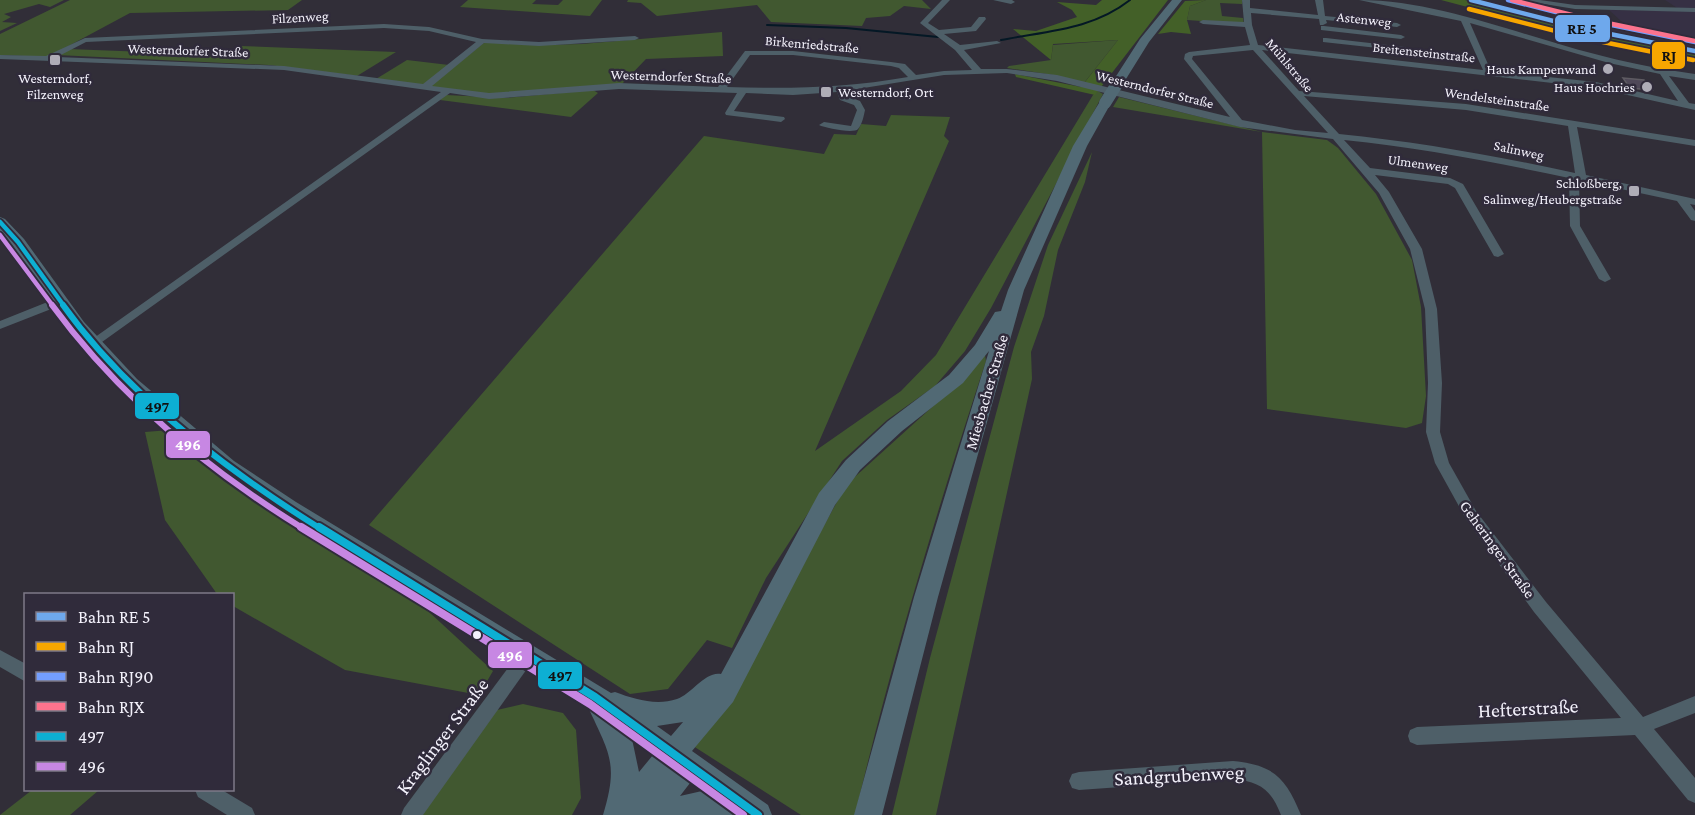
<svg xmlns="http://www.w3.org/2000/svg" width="1695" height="815" font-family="'Crimson Pro',serif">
<rect width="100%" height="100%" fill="#312e38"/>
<!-- built -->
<polygon fill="#363044" points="1465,0 1485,0 1574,23 1580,16 1622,22 1609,10 1682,11 1665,0 1695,0 1695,53 1571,29"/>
<!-- green -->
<g fill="#415830">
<polygon points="0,0 64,0 50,7 39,4 4,14 11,17 2,22 17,23 0,31"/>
<polygon points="70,0 302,0 288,10 130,13 48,57 0,55 0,34"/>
<polygon points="468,0 536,0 532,4 558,5 563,0 602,0 590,16 460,7"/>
<polygon points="628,0 922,0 931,9 904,6 890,16 866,18 862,26 771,22 757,5 657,16 641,3 627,2"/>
<polygon points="1206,0 1242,0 1242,4 1220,3 1222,16 1243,18 1244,24 1187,20 1190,6"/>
<polygon points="722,32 723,56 646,59 621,85 483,94 429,87 485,42 542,45 582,44"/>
<polygon points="1118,40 1084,83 1053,75 1007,68 1009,66 1051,60 1053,45"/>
<polygon points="240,46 396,52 357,76 269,65 57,55 68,49 225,55"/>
<polygon points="407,60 449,65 423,85 376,79"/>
<polygon points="593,90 598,93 571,117 440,100 446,95 506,98"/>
<polygon points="1098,91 1103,94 991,308 965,351 935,386 887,420 842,461 766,578 732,648 707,640 668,689 630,694 369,525 704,136 824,154 834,134 856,135 861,124 886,126 891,115 950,117 944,136 949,141 815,451 901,391 936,355 1093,95"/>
<polygon points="1119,97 1262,132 1327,140 1338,148 1376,194 1412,260 1421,307 1426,396 1422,423 1406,428 1267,409 1262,132 1113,107"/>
<polygon points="1092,152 1085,182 1058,250 1044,316 1031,352 1032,379 936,815 892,815 930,658 1014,347 1048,245"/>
<path d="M985 355 986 361C937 510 891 662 855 815H801L690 744 808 554 847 484 941 399Z"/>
<polygon points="170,430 267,508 428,611 493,671 479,695 345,670 233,606 232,594 217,594 165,520 145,432"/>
<polygon points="523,704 563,713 576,730 581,798 572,815 421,815 497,710"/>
<polygon points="32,790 99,790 70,815 0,815"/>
</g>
<!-- forest -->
<g fill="#436028">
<polygon points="1102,0 1168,0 1095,95 1016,77 1015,74 1081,87 1118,40 1053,44 1051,60 1013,29 1036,31 1077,17 1072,10 1057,2 1096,5"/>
<polygon points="1206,0 1190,6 1187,20 1191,34 1171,32 1158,34 1185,1"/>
<polygon points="1441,0 1465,0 1571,29 1695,53 1695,60 1584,38"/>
</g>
<!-- water -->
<polygon fill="#041825" points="1594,20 1672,35 1671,40 1600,25 1592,22"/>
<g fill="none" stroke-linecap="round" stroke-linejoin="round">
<!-- stream -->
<g stroke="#041825" stroke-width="2">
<polyline points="767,25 846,28 938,37"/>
<path d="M1001 40C1046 31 1092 30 1130 0"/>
</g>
</g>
<!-- building -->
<polygon fill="#4f4858" stroke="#5e5b62" stroke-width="1.5" points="1623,78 1644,80 1652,90 1630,88"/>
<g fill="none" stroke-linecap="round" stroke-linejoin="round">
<!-- street -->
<g fill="#4e5f68" fill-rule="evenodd">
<path d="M942 0H950L928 23 939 30 971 27 979 17H985L986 19 976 31 944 34 960 45 997 41 1001 43 964 50 981 69H1007L1057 75 1230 117 1184 59 1185 54 1189 52 1250 45 1245 27 1203 24 1199 22 1203 20 1244 22 1242 0H1250V8L1318 15 1315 0H1323L1325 16 1397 23 1401 25 1397 27 1326 20 1327 23 1323 25H1320L1319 19 1251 13 1252 25 1258 45 1483 70 1461 21 1359 0C1420 0 1481 21 1539 38 1590 54 1642 67 1695 74V80L1669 76 1689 103 1695 104V110L1596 88 1262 50 1299 91 1466 104 1695 140V146L1577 127 1586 175 1695 199V205L1690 204 1695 211V221L1691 220 1677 201 1579 180 1580 226 1611 279 1605 282 1599 279 1570 226 1569 178C1494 162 1421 148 1344 140L1370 168 1450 178 1463 184 1504 254 1498 257 1494 256 1455 188 1448 184 1375 175 1389 192 1422 249 1437 309 1442 383 1440 432 1449 463 1476 511 1546 602 1643 717 1695 696V713L1654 729 1695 778V803L1688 800 1635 735 1417 745 1410 742 1408 736 1410 730 1417 727 1621 718 1534 612 1466 519 1435 463 1426 432 1428 383 1425 309 1410 249 1379 193 1333 139 1240 127 1057 81 1007 73 944 75 845 91 847 96 860 101 865 110C864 115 862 125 858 129 854 134 825 128 819 125L824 122 851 126 857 110 854 105 840 100 837 92 793 95 746 93 734 111 784 117 785 119 781 122 726 115 725 113 737 93 619 89 489 99 450 93 95 347 89 343 91 340 441 92 284 70 0 59V55L46 56 85 38 384 24 429 27 482 39 539 42 635 36 639 38 635 40 539 46 484 43 432 86 489 93 619 83 718 87 745 51H793L891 62 905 64 916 75 944 71 972 70 955 50 920 23ZM1470 23 1609 63 1660 74 1678 101 1596 82 1491 71ZM384 28 429 31 476 42 423 84 284 66 57 57 86 42ZM1253 50 1328 133 1295 130 1242 120 1192 59 1193 56ZM750 55H793L891 66 899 68 908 77C845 88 791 89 727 87ZM1304 96 1466 110 1568 126 1575 173C1497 156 1419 142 1339 134Z"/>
<polygon points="993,0 1012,0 1015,2 1011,4"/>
<polygon points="1520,0 1540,0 1575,5 1695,8 1695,12 1575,9"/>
<polygon points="1324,26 1401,35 1405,37 1401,39 1321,30 1321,26"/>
<polygon points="1326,38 1405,47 1409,49 1405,51 1323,42 1323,38"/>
<polygon points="60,297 66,301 64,304 0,329 0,321"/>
<polygon points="528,646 534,649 537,654 534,659 423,815 401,815 404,808 522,649"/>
<polygon points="0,650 26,664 26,682 0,667"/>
<path d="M1233 761C1274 765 1286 778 1301 815H1281C1271 789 1260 782 1233 779L1079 790 1072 788 1069 781 1072 774 1079 772Z"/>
<polygon points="195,790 222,790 252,808 255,815 227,815 198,797"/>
</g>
<!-- secondary -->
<g fill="#516974" fill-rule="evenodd">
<polygon points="1172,0 1182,0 1149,42 1121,87 1113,87 1111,84 1140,39"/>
<path d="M1105 99 1111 103 1087 146 1024 290 938 597 882 815H854L914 597 989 351 963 383 902 431 860 470 835 505 733 702 692 751 768 805 772 815H603C619 763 609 753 588 707L280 514 220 471 123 387 72 330 12 245 0 231V217L5 219 24 239 84 322 137 379 234 461 296 502 611 693 615 692C634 699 656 706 677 699 692 694 705 671 721 674L819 493 846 460 888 421 949 375 975 345 995 312 1001 311 1008 290 1073 146 1099 103ZM683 722 671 736 657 726ZM632 739 653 755 639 772ZM690 783 702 791 680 796Z"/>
</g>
<!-- secondary-bridge -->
<polyline stroke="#516974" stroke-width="12" points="1105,103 1117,84"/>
<!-- bus-1-far2 casing -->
<g stroke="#302b3b" stroke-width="8">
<polyline id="bus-1-far2" points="0,222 18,242 64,306"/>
</g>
<!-- bus-1-far1 casing -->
<g stroke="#302b3b" stroke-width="10">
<path id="bus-1-far1" d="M63 305C127 395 228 471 321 529"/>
</g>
<!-- bus-1 casing -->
<g stroke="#302b3b" stroke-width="12">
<polyline id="bus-1" points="319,527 595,697 758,815"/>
</g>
<!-- bus-2-far2 casing -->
<g stroke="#302b3b" stroke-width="8">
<polyline id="bus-2-far2" points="0,235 53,306"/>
</g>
<!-- bus-2-far1 casing -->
<g stroke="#302b3b" stroke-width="10">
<path id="bus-2-far1" d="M52 305C118 395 208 470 304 529"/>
</g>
<!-- bus-2 casing -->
<g stroke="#302b3b" stroke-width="12">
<polyline id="bus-2" points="301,527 590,704 743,815"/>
</g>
<!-- bus-1-far2 -->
<use href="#bus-1-far2" stroke="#0dafd3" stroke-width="4.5"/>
<!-- bus-1-far1 -->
<use href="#bus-1-far1" stroke="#0dafd3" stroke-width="6"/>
<!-- bus-1 -->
<use href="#bus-1" stroke="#0dafd3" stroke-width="8"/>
<!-- bus-2-far2 -->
<use href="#bus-2-far2" stroke="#c787e3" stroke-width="4.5"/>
<!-- bus-2-far1 -->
<use href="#bus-2-far1" stroke="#c787e3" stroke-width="6"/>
<!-- bus-2 -->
<use href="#bus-2" stroke="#c787e3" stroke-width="8"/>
<!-- rail-1 casing -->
<g stroke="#302b3b" stroke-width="8">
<polyline id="rail-1" points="1471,0 1585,29 1695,51"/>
</g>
<!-- rail-2 casing -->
<g stroke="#302b3b" stroke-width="8">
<polyline id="rail-2" points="1469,9 1583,38 1693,60"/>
</g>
<!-- rail-3 casing -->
<g stroke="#302b3b" stroke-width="8">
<polyline id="rail-3" points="1508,0 1587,20 1695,42"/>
</g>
<!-- rail-4 casing -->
<g stroke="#302b3b" stroke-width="8">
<polyline id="rail-4" points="1512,0 1588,19 1695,41"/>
</g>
<!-- rail-1 -->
<use href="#rail-1" stroke="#6ea8ec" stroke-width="4.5"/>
<!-- rail-2 -->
<use href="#rail-2" stroke="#f7a600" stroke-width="4.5"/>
<!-- rail-3 -->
<use href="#rail-3" stroke="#739eff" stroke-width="4.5"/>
<!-- rail-4 -->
<use href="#rail-4" stroke="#fc738d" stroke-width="4.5"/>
</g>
<!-- markers -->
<g fill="#afadb7" stroke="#302b3b" stroke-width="2">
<rect x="49" y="54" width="12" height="12" rx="3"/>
<circle cx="1608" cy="69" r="6"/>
<circle cx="1647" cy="87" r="6"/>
<rect x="820" y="86" width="12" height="12" rx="3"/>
<rect x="1628" y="185" width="12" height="12" rx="3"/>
</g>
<circle fill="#f3f1fb" stroke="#302b3b" stroke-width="2" cx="477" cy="635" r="5"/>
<g text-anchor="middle" stroke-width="5" stroke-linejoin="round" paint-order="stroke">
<!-- far-street labels -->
<g font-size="14" fill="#f3f1fb" stroke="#302b3b">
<text transform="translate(300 17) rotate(-3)" y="5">Filzenweg</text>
<text transform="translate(1364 19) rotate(6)" y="5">Astenweg</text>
<text transform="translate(812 44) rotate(5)" y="5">Birkenriedstraße</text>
<text transform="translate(188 50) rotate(2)" y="5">Westerndorfer Straße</text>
<text transform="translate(1424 52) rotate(6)" y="5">Breitensteinstraße</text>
<text transform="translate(1290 65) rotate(50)" y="5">Mühlstraße</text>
<text transform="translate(671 76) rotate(2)" y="5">Westerndorfer Straße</text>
<text transform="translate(1155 89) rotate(14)" y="5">Westerndorfer Straße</text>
<text transform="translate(1497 99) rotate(8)" y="5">Wendelsteinstraße</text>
<text transform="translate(1519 150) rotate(12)" y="5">Salinweg</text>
<text transform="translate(1418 163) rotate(8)" y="5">Ulmenweg</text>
</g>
<!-- far-poi labels -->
<g font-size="14" fill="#f3f1fb" stroke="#302b3b" text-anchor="end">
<text x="1596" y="74">Haus Kampenwand</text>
<text x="55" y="83" text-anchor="middle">Westerndorf,<tspan x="55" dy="16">Filzenweg</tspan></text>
<text x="1635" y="92">Haus Hochries</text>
<text x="838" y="97" text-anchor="start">Westerndorf, Ort</text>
<text x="1622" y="188">Schloßberg,<tspan x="1622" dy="16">Salinweg/Heubergstraße</tspan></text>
</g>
<!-- street labels -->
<g font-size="16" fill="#f3f1fb" stroke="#302b3b">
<text transform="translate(986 392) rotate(-74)" y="6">Miesbacher Straße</text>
<text transform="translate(1498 549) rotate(54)" y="6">Geheringer Straße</text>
</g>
<!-- near-street labels -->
<g font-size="20" fill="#f3f1fb" stroke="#302b3b">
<text transform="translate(1528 708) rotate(-3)" y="7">Hefterstraße</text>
<text transform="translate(442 736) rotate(-53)" y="7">Kraglinger Straße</text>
<text transform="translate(1179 775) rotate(-3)" y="7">Sandgrubenweg</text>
</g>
</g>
<g stroke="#302b3b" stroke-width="2">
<rect x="1554" y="14" width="57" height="29" rx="6" fill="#6ea8ec"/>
<rect x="1651" y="41" width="35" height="29" rx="6" fill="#f7a600"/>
<rect x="134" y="392" width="46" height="28" rx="6" fill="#0dafd3"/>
<rect x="165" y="430" width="46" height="29" rx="6" fill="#c787e3"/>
<rect x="487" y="641" width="46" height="28" rx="6" fill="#c787e3"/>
<rect x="537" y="661" width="46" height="29" rx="6" fill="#0dafd3"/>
</g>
<g font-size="16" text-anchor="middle" font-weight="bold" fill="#fff">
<text x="188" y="450">496</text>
<text x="510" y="661">496</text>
</g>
<g font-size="16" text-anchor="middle" font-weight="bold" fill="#111">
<text x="1582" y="34">RE 5</text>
<text x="1669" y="61">RJ</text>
<text x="157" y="412">497</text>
<text x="560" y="681">497</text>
</g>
<!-- legend -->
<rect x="24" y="593" width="210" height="198" fill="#302b3b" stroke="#7e7a88" stroke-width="1.5"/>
<rect x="36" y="612" width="30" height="9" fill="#6ea8ec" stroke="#7e7a88" stroke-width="1.5"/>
<text x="78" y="623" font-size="18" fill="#f3f1fb">Bahn RE 5</text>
<rect x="36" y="642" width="30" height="9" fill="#f7a600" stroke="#7e7a88" stroke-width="1.5"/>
<text x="78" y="653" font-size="18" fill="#f3f1fb">Bahn RJ</text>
<rect x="36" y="672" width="30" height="9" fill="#739eff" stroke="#7e7a88" stroke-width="1.5"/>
<text x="78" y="683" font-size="18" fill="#f3f1fb">Bahn RJ90</text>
<rect x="36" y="702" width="30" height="9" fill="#fc738d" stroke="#7e7a88" stroke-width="1.5"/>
<text x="78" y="713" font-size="18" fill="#f3f1fb">Bahn RJX</text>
<rect x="36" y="732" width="30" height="9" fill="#0dafd3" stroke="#7e7a88" stroke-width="1.5"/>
<text x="78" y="743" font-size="18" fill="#f3f1fb">497</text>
<rect x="36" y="762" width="30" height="9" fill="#c787e3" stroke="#7e7a88" stroke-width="1.5"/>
<text x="78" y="773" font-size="18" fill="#f3f1fb">496</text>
</svg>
